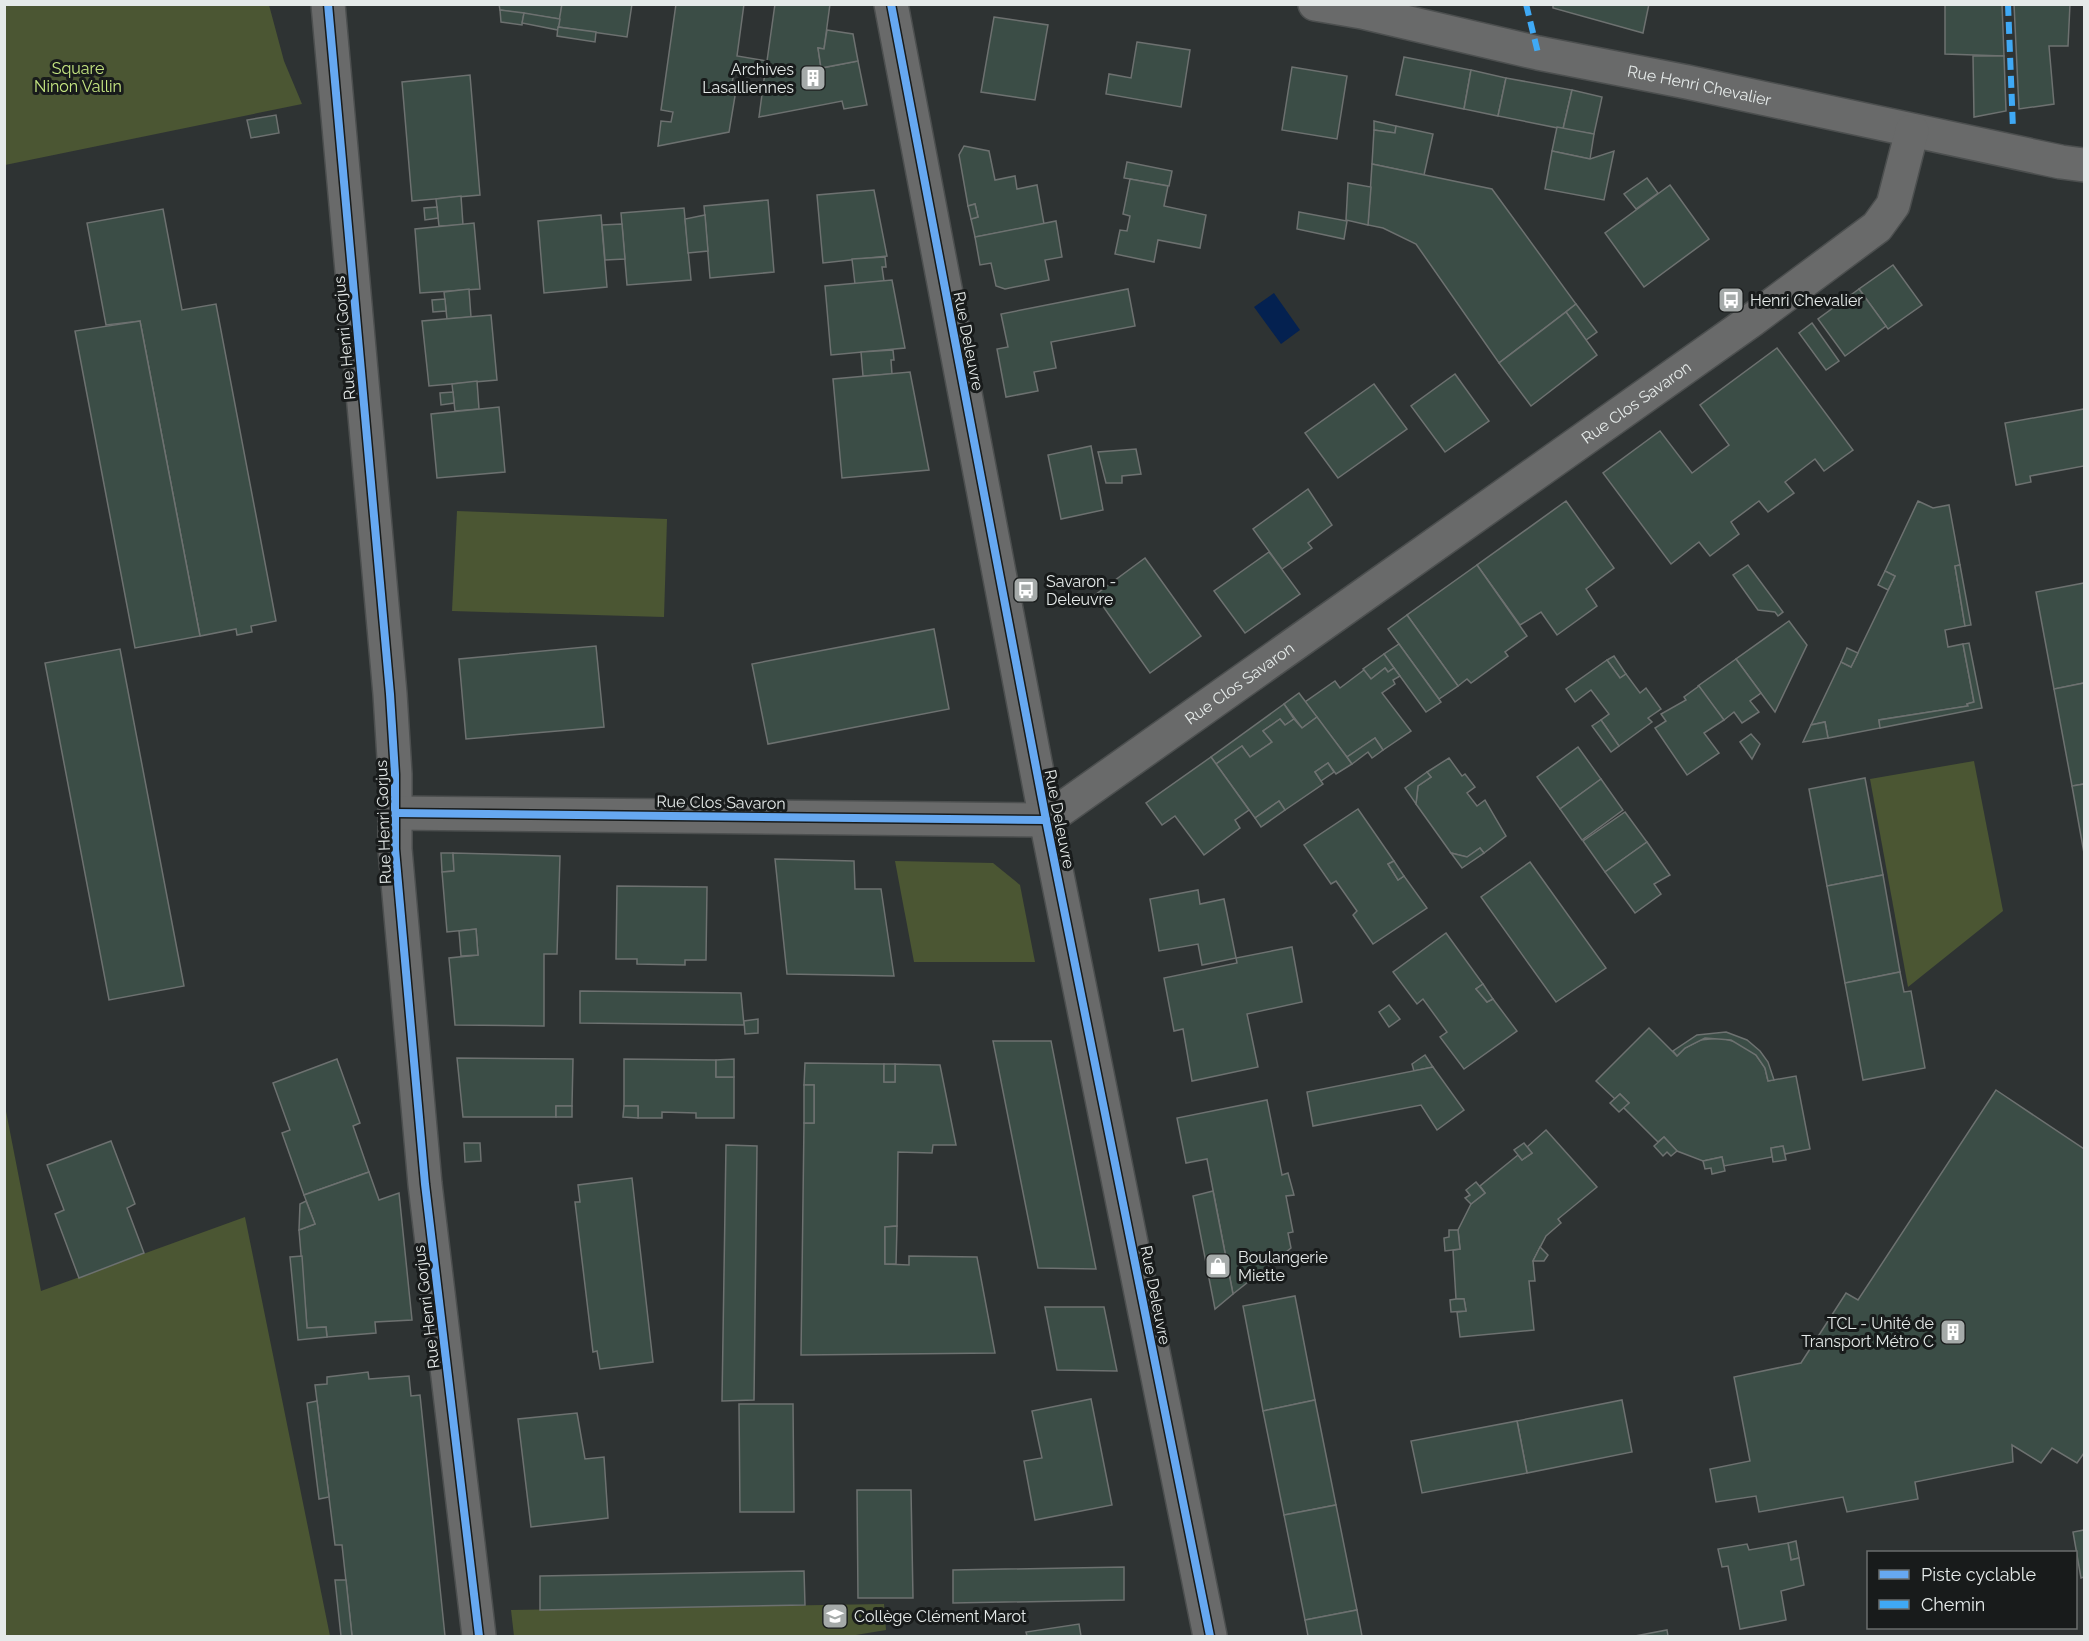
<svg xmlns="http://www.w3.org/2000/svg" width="2089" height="1641" font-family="Raleway,sans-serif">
<rect width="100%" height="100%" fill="#2e3333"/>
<!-- green -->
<g fill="#4b5633">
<polygon points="5,4 269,5 284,61 302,104 5,165"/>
<polygon points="457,511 667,519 664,617 452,611"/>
<polygon points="1974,761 2003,911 1908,987 1870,779"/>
<polygon points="895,861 993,863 1020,885 1035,962 914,962"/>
<polygon points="4,1101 41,1291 245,1217 330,1636 5,1636"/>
<polygon points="884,1604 886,1630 850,1636 514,1636 511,1610"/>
</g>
<!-- water -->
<polygon fill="#042150" points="1274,293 1300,330 1281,344 1254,307"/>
<!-- building -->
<g fill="#3b4d46" stroke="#6d7170" stroke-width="1.5">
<polygon points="499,4 562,4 560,19 500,10"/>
<polygon points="562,4 632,4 627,37 558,27"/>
<polygon points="676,4 744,4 737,56 767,61 775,4 830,4 824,49 818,48 821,68 858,61 867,105 844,109 842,101 759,117 765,72 735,68 732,83 737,84 729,132 658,146 661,121 671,122 673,112 661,110"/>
<polygon points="1553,4 1649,4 1643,33 1553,8"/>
<polygon points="1945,4 2002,4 2004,56 1945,54"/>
<polygon points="2014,4 2070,4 2068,46 2049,46 2054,104 2019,109"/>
<polygon points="500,10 524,13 522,25 501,22"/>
<polygon points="524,13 560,19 558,30 522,23"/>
<polygon points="994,17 1048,25 1035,100 981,92"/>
<polygon points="558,27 596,32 595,42 557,36"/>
<polygon points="827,30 853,34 858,61 821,68 818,48 824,49"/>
<polygon points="1137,42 1190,50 1181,107 1106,94 1109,74 1131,78"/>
<polygon points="1973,56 2004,56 2006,111 1974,117"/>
<polygon points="1404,57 1471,70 1464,109 1396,95"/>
<polygon points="1292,67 1347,76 1337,139 1282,130"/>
<polygon points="1471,70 1506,78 1498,116 1464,109"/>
<polygon points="470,75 480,195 412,201 402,82"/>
<polygon points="1506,78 1572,90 1563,129 1498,116"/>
<polygon points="1572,90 1602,97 1594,134 1563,129"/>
<polygon points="276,115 279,133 251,138 247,120"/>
<polygon points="1374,121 1396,126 1395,133 1374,130"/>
<polygon points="1396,126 1433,134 1424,175 1372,164 1374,130 1395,133"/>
<polygon points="1557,127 1594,134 1590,159 1552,151"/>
<polygon points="964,146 989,151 995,180 1015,176 1017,189 1037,185 1044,224 975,237 971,219 978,217 975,204 968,206 959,155"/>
<polygon points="1552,151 1590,159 1614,151 1604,200 1545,189"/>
<polygon points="1127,162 1172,171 1169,186 1124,178"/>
<polygon points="1372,164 1492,189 1576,304 1499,363 1416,244 1383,228 1368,225"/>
<polygon points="1647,178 1658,193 1636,209 1624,194"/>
<polygon points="1130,179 1168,186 1164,206 1206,215 1200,248 1158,240 1154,262 1115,254 1120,230 1127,231 1130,216 1123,214"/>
<polygon points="1348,183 1371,187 1368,225 1346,220"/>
<polygon points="1670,185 1709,239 1644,287 1605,233"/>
<polygon points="874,190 887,256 823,263 817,195"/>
<polygon points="461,196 463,225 439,226 436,199"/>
<polygon points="768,200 774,272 710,278 704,206"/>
<polygon points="975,204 978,217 971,219 968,206"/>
<polygon points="437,207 438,218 425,220 424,208"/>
<polygon points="684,208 691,280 627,285 621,213"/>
<polygon points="163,209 182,310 216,304 276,621 251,626 252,632 237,635 236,629 200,636 140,321 106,325 87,223"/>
<polygon points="1299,212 1347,221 1344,239 1297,229"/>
<polygon points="601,215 607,287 544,293 538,221"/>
<polygon points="705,215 708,251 688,253 685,219"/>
<polygon points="1056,221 1062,257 1045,260 1049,280 1005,289 996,286 991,263 980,265 975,237"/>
<polygon points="474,223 480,289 420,293 415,229"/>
<polygon points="622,224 625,259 605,260 602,225"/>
<polygon points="885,257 886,267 882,267 884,281 855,284 852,259"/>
<polygon points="1893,265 1922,305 1888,329 1859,289"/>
<polygon points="892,280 905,348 831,355 825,286"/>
<polygon points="469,289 471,317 447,319 444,292"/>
<polygon points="1128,289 1135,326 1051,342 1056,368 1034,372 1038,391 1006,397 997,349 1008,347 1001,314"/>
<polygon points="1859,289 1886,326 1845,356 1818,319"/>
<polygon points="445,299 446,311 433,312 432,300"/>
<polygon points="1576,304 1597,332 1586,340 1566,312"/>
<polygon points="1566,312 1597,355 1531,406 1499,363"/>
<polygon points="491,315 497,380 429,386 422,321"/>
<polygon points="140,321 200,636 135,648 75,331"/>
<polygon points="1812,323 1839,361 1826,370 1799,333"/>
<polygon points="1777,348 1853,450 1824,471 1815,459 1785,482 1794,493 1768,512 1759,501 1731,522 1739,534 1710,556 1699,542 1671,564 1603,473 1660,431 1692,473 1729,445 1700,405"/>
<polygon points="893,350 894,360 891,360 892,374 863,376 861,352"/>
<polygon points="910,372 929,470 842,478 833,379"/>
<polygon points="1455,374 1489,421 1445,452 1411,406"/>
<polygon points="477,381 479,409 455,411 452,384"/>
<polygon points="1374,384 1407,429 1338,478 1305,433"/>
<polygon points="453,392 454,403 441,405 440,393"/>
<polygon points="499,407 505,472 437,478 431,414"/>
<polygon points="2084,409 2084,466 2030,476 2031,482 2016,485 2005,423"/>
<polygon points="1091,446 1103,510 1061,519 1048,455"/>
<polygon points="1136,449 1141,474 1122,476 1122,483 1106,483 1098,452"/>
<polygon points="1308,489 1332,525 1308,543 1312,548 1282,569 1253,529"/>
<polygon points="1566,501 1614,568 1586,589 1597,606 1557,635 1541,612 1520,625 1477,565"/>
<polygon points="1918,501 1933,508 1949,505 1960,565 1955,566 1965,626 1945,630 1948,647 1963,644 1974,702 1967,704 1968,706 1879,720 1880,728 1828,738 1825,722 1811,725 1841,662 1851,667 1895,576 1885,571"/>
<polygon points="1269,552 1300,594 1245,633 1214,591"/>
<polygon points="1145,558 1201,636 1150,673 1095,595"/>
<polygon points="1477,565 1527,636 1505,652 1508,656 1471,683 1467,679 1458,686 1407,615"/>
<polygon points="1748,565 1783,612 1778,616 1775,612 1758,610 1733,575"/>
<polygon points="1960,565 1971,625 1965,626 1955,566"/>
<polygon points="1885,571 1895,576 1888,590 1878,585"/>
<polygon points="2084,583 2084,683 2054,689 2036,592"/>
<polygon points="1407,615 1458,686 1439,699 1388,629"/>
<polygon points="1789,621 1807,645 1775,712 1736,659"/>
<polygon points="934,629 949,709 768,744 752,664"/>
<polygon points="1969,643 1982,708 1880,728 1879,720 1968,706 1967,704 1974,702 1963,644"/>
<polygon points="1399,644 1441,702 1426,712 1384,654"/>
<polygon points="596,646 604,727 466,739 459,659"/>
<polygon points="1847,648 1858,653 1851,667 1841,662"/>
<polygon points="120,649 184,986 109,1000 45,663"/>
<polygon points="1384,654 1394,668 1388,672 1385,668 1371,679 1363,669"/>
<polygon points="1614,656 1626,674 1620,678 1607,660"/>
<polygon points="1736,659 1761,693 1750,701 1759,712 1742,723 1734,712 1724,720 1698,686"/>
<polygon points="1607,660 1620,678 1626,674 1640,693 1646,688 1661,709 1648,718 1652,722 1619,746 1601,720 1609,714 1591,690 1575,702 1566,689"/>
<polygon points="1385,668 1388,672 1394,668 1400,676 1393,680 1395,684 1382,693 1411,731 1383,750 1375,738 1347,757 1305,702 1335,681 1340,688 1364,670 1371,679"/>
<polygon points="2084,683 2084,784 2072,786 2054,689"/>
<polygon points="1699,686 1724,720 1704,733 1719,753 1687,775 1655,728 1666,721 1661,714 1686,700 1684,697"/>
<polygon points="1299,693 1317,717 1302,728 1284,704"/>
<polygon points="1284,704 1294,719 1285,725 1280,719 1263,731 1272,742 1250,757 1242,746 1216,764 1211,757"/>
<polygon points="1317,717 1352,764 1336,774 1328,763 1315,772 1323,784 1285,810 1279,801 1255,818 1216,764 1242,746 1250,757 1272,742 1263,731 1280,719 1285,725 1294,719 1302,728"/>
<polygon points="1601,720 1619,746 1611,752 1592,726"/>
<polygon points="1825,722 1828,738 1803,742 1811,725"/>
<polygon points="1751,734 1760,744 1752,759 1740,742"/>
<polygon points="1375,738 1383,750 1372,758 1368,752 1352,764 1347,757"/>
<polygon points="1578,747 1601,779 1560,809 1537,777"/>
<polygon points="1211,757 1249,810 1235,820 1240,828 1204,855 1175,816 1162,825 1146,803"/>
<polygon points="1449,758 1462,776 1465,774 1475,787 1467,793 1477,806 1485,800 1506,836 1484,853 1480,848 1467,857 1451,853 1416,804 1418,786 1431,777 1427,772"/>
<polygon points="1328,763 1334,772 1321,781 1315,772"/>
<polygon points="1427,772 1431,777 1418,786 1416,804 1405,788"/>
<polygon points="1865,778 1883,875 1827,886 1809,789"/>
<polygon points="1601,779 1623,810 1582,840 1560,809"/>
<polygon points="2084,784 2084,853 2072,786"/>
<polygon points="1279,801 1285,810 1261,827 1255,818"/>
<polygon points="1358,809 1394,861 1388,864 1398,880 1404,876 1427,908 1373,944 1353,915 1357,911 1336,881 1331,884 1304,845"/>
<polygon points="1625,812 1647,842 1605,872 1583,841"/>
<polygon points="1647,842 1670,875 1654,884 1661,894 1635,913 1605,872"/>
<polygon points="1480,848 1484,853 1462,868 1451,853 1467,857"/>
<polygon points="441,853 453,853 454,871 442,872"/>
<polygon points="453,853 560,856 557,954 544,954 544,1026 455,1025 449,958 478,955 476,929 447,932 442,872 454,871"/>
<polygon points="775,859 854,861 855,889 881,889 894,976 787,974"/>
<polygon points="1394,861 1404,876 1398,880 1388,864"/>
<polygon points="1530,862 1606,968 1556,1002 1481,897"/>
<polygon points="1883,875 1900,972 1845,983 1827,886"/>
<polygon points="617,886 707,887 706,960 685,960 685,965 637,964 637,959 616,959"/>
<polygon points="1198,890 1200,904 1224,899 1236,958 1202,965 1198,944 1159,951 1150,899"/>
<polygon points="476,929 478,955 461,956 459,931"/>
<polygon points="1446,933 1483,984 1476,989 1487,1002 1493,999 1517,1031 1464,1069 1440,1037 1447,1032 1423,999 1417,1004 1393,972"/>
<polygon points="1292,947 1302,1002 1247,1014 1258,1067 1192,1081 1183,1029 1174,1031 1164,978 1237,963 1236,958"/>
<polygon points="1900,972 1904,992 1911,991 1925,1068 1863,1080 1845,983"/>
<polygon points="1483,984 1493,999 1487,1002 1476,989"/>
<polygon points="580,991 741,993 744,1025 580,1023"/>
<polygon points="1389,1005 1400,1019 1389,1027 1379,1012"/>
<polygon points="758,1019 758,1033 745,1034 744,1021"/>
<polygon points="1649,1028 1677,1056 1685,1048 1700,1040 1721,1038 1740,1043 1756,1055 1765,1068 1768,1081 1796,1076 1810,1149 1785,1154 1783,1146 1771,1148 1772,1157 1724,1166 1722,1157 1703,1161 1677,1151 1664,1137 1658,1142 1623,1107 1629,1103 1620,1094 1615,1099 1596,1081"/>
<polygon points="1726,1032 1747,1040 1760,1051 1768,1062 1774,1080 1768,1081 1765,1068 1756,1055 1731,1040 1705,1038 1685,1048 1677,1056 1673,1051 1697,1035"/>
<polygon points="993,1041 1051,1041 1096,1269 1038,1268"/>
<polygon points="1425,1055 1433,1067 1414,1071 1412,1064"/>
<polygon points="457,1058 573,1059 572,1106 556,1106 556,1117 463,1117"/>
<polygon points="337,1059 360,1123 353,1126 369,1172 304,1195 282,1133 290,1130 273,1083"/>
<polygon points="624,1059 716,1060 716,1077 734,1077 734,1118 696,1118 696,1113 662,1112 662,1118 638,1118 638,1106 624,1106"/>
<polygon points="734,1059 734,1077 716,1077 716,1060"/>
<polygon points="805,1063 884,1064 884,1082 895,1082 895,1064 940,1065 956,1145 933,1145 932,1153 898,1152 897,1226 885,1227 885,1264 909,1265 909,1256 977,1257 995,1353 801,1355 804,1123 814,1123 814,1085 804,1085"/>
<rect x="884" y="1064" width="11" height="18"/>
<polygon points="1433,1067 1464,1110 1437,1130 1421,1105 1313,1126 1307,1092"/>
<rect x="804" y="1085" width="10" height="38"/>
<polygon points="1996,1090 2084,1149 2084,1453 2077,1463 2052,1448 2041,1463 2012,1445 2013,1462 1915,1482 1918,1499 1847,1512 1843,1497 1759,1512 1756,1496 1716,1502 1710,1469 1750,1461 1734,1377 1801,1363 1846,1293 1858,1300"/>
<polygon points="1620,1094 1629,1103 1619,1112 1610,1103"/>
<polygon points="1267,1100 1282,1175 1288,1173 1294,1195 1286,1196 1293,1232 1288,1233 1291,1248 1233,1294 1207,1159 1186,1163 1177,1118"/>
<rect x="556" y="1106" width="16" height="11"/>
<polygon points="624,1106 638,1106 638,1118 623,1117"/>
<polygon points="1546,1130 1597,1187 1558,1219 1561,1223 1546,1236 1533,1261 1535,1281 1529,1281 1534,1330 1460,1337 1457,1312 1466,1311 1464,1299 1456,1299 1453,1250 1460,1249 1458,1230 1471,1204 1485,1193 1480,1186 1518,1155 1522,1160 1532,1153 1527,1147"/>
<polygon points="1664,1137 1677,1151 1671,1156 1667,1152 1663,1156 1654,1146"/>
<polygon points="111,1141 135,1204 127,1208 144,1253 79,1278 55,1214 64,1210 47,1165"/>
<polygon points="464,1143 480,1143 481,1161 465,1162"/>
<polygon points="1524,1143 1532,1153 1522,1160 1514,1150"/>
<polygon points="726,1145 757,1146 754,1400 722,1401"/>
<polygon points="1783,1146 1786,1160 1773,1162 1771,1148"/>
<polygon points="1722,1157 1725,1171 1712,1174 1711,1168 1705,1169 1703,1161"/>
<polygon points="369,1172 379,1200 399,1193 412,1320 375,1322 376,1333 327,1337 326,1327 307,1328 299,1230 315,1224 304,1195"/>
<polygon points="632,1178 653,1362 600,1369 597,1351 593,1352 575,1202 580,1202 578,1185"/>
<polygon points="1476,1182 1485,1193 1471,1204 1465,1198 1470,1195 1466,1190"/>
<polygon points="1213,1191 1233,1294 1215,1309 1193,1196"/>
<polygon points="306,1201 315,1224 299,1230 300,1204"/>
<polygon points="897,1226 896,1264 885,1264 885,1227"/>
<polygon points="1449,1230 1458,1230 1460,1249 1445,1251 1444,1238 1449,1237"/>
<polygon points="1540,1247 1548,1255 1544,1261 1533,1261"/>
<polygon points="302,1256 307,1328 326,1327 327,1337 298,1340 290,1257"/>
<polygon points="1295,1296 1315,1400 1263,1411 1243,1306"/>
<polygon points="1456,1299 1464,1299 1466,1311 1451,1312 1450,1300"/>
<polygon points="1045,1307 1104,1307 1117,1371 1057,1370"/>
<polygon points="368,1372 369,1379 409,1376 411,1396 420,1395 445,1636 352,1636 342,1545 335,1545 315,1385 327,1384 327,1377"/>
<polygon points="1091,1399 1112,1505 1035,1520 1024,1461 1042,1458 1032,1411"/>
<polygon points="1315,1400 1336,1505 1284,1515 1263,1411"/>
<polygon points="1622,1400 1632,1452 1527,1473 1517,1421"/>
<polygon points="317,1401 329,1497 319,1499 307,1403"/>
<polygon points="739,1404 793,1404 794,1512 740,1512"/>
<polygon points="577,1413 585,1459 604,1457 608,1518 531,1527 518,1419"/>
<polygon points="1517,1421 1527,1473 1422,1493 1411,1441"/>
<polygon points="857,1490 911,1490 913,1598 858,1598"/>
<polygon points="1336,1505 1357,1610 1305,1620 1284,1515"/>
<polygon points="2084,1530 2084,1577 2081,1578 2073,1532"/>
<polygon points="1796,1541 1799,1558 1791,1560 1788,1543"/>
<polygon points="1788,1543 1791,1560 1799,1558 1804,1585 1781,1591 1786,1620 1740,1629 1728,1566 1722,1567 1718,1549 1747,1544 1749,1550"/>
<polygon points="1124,1567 1124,1600 953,1603 953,1570"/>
<polygon points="804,1571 805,1605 540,1610 540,1576"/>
<polygon points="335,1580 346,1580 352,1636 341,1636"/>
<polygon points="1357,1610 1362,1636 1308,1636 1305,1620"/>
<polygon points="1079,1624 1081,1636 1027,1636 1026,1632"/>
<polygon points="1667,1630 1668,1636 1635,1636"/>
</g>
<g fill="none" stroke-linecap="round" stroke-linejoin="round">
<!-- minor casing -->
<g stroke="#4c4f4f" stroke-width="36">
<g id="minor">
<polyline points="328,4 390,694 395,774 395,849 425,1184 479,1636"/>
<polyline points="891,4 1046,820 1210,1636"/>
<path id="s1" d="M1315 4 1362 12 1538 53 1687 82 2061 162 2084 165"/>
<path id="s2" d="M395 813 1046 820 1752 320 1877 227 1893 205 1912 131"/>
</g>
</g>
<!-- minor -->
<use href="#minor" stroke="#696a6a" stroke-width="33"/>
<!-- quiet -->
<g stroke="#3fa9f5" stroke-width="6" stroke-dasharray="12 6" stroke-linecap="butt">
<polyline points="1526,4 1538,53"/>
<polyline points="2008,4 2013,129"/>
</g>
<!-- cycleway casing -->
<g stroke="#181b1b" stroke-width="11">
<g id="cycleway">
<polyline points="328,4 390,694 395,774 395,849 425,1184 479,1636"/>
<polyline points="891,4 1046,820 1210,1636"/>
<polyline points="395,813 1046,820"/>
</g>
</g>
<!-- cycleway -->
<use href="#cycleway" stroke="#66a8f1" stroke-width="8"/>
</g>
<!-- icons -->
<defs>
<g id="building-square" transform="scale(1.35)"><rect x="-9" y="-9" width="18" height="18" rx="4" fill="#a5aaa9" stroke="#181b1b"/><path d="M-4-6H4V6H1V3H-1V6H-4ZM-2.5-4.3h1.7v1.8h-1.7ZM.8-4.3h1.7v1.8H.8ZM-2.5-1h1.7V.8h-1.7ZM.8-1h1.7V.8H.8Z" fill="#fff"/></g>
<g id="bus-square" transform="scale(1.35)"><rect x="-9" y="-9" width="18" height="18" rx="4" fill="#a5aaa9" stroke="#181b1b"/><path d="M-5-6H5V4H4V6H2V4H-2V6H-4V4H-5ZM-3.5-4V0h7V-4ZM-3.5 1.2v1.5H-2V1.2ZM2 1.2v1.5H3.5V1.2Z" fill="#fff"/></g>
<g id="shop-square" transform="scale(1.35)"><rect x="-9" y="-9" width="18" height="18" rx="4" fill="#a5aaa9" stroke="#181b1b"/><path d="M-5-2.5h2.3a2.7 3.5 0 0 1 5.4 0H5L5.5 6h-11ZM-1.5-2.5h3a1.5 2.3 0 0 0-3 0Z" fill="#fff"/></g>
<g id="school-square" transform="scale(1.35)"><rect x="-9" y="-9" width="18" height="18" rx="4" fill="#a5aaa9" stroke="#181b1b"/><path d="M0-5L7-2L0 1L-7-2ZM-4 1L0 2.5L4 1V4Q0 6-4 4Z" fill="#fff"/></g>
</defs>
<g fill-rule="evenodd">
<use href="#building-square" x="813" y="78"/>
<use href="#bus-square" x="1731" y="300"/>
<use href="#bus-square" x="1026" y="590"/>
<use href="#shop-square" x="1218" y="1266"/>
<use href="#building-square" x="1953" y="1332"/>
<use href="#school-square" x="835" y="1616"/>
</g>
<g text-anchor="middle" stroke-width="6" stroke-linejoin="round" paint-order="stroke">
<!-- park labels -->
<g font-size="16" fill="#c6e782" stroke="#181b1b">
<text x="78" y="74">Square<tspan x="78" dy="18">Ninon Vallin</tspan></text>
</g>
<!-- poi labels -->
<g font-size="16" fill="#e5eae9" stroke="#181b1b" text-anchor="start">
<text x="794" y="75" text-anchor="end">Archives<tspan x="794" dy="18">Lasalliennes</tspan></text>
<text x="1750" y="306">Henri Chevalier</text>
<text x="1046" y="587">Savaron -<tspan x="1046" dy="18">Deleuvre</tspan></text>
<text x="1238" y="1263">Boulangerie<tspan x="1238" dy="18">Miette</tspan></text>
<text x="1934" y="1329" text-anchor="end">TCL - Unité de<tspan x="1934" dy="18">Transport Métro C</tspan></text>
<text x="854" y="1622">Collège Clément Marot</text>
</g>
<!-- street labels -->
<g font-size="16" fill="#e5eae9" stroke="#181b1b">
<text dy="6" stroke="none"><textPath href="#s1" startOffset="393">Rue Henri Chevalier</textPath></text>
<text transform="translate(344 338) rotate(-95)" y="6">Rue Henri Gorjus</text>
<text transform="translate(969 341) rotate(79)" y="6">Rue Deleuvre</text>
<text dy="6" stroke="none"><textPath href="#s2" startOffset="1374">Rue Clos Savaron</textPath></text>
<text dy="6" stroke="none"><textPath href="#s2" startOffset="888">Rue Clos Savaron</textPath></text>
<text transform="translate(721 802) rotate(1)" y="6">Rue Clos Savaron</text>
<text transform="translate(1060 819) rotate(79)" y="6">Rue Deleuvre</text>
<text transform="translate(383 822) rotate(-92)" y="6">Rue Henri Gorjus</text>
<text transform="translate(1156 1295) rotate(79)" y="6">Rue Deleuvre</text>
<text transform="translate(426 1307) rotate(-97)" y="6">Rue Henri Gorjus</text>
</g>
</g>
<!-- border -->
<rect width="2089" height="1641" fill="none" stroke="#e5eae9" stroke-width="12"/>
<!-- legend -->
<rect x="1867" y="1551" width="210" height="78" fill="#181b1b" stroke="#6a6e6d" stroke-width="1.5"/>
<rect x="1879" y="1570" width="30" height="9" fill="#66a8f1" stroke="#6a6e6d" stroke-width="1.5"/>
<text x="1921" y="1581" font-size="18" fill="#e5eae9">Piste cyclable</text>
<rect x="1879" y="1600" width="30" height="9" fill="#3fa9f5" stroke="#6a6e6d" stroke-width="1.5"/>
<text x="1921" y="1611" font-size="18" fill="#e5eae9">Chemin</text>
</svg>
